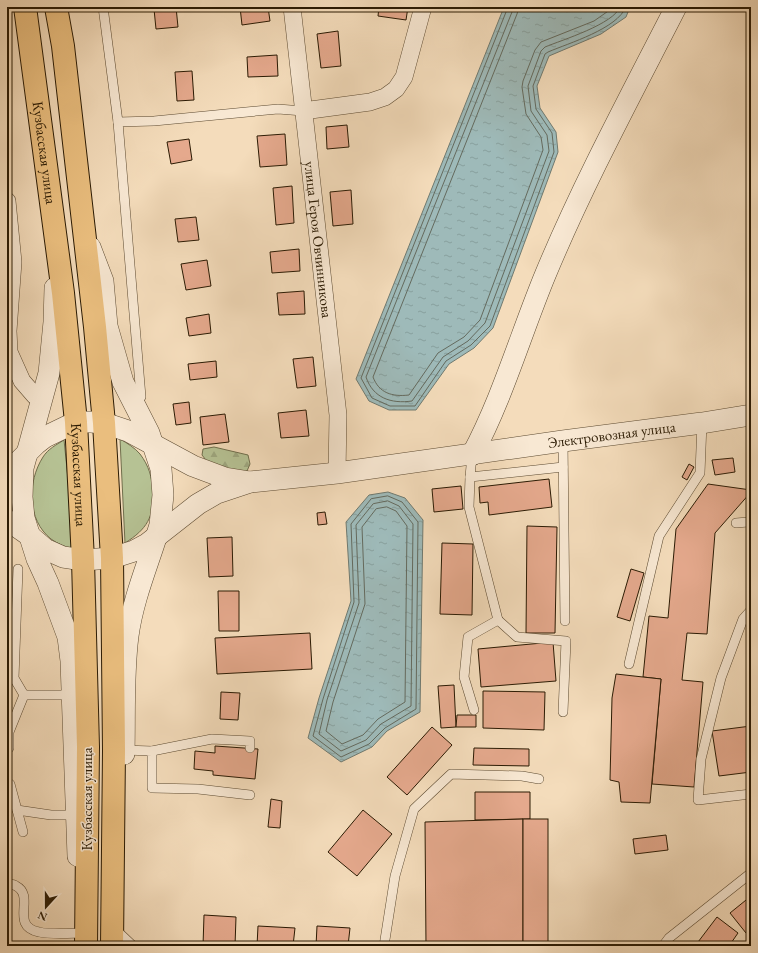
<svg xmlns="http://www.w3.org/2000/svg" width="758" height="953" font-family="'EB Garamond',serif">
<defs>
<pattern id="forest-firs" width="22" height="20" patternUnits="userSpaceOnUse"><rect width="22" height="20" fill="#b6c294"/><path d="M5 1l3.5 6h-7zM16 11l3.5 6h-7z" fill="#9da67e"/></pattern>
<pattern id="water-ripples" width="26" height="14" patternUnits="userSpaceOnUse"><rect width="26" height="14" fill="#9ebab9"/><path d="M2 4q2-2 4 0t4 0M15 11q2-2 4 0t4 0" fill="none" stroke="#889f9d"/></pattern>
</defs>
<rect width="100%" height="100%" fill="#f4dcbb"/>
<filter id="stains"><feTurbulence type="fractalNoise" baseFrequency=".005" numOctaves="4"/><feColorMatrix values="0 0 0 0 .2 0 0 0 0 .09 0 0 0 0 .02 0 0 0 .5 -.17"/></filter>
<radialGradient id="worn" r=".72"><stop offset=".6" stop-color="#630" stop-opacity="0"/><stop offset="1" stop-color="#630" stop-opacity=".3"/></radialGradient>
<!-- grass -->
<g fill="#b6c294" stroke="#706e4c">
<path d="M120 439C127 443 135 448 140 454 149 466 152 477 153 492 154 517 147 529 125 543Z"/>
<path d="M64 440 70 498 73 549C65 547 58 544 51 539 27 520 27 482 43 457 48 449 56 445 64 440Z"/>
</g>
<!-- forest -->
<polygon fill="url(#forest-firs)" stroke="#706e4c" points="214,447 248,455 250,464 247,471 242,473 209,464 202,455 203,449"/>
<!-- water -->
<g fill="url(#water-ripples)" stroke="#707a70">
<polygon points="504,7 630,7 626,17 601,34 549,56 537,86 540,108 556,132 558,152 493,328 474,348 449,364 416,410 389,410 369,401 356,379"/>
<polygon points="388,492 405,498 423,520 420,712 387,731 372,747 341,762 308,738 319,698 351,601 346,522 369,495"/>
</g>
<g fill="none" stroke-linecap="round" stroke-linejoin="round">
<!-- shore -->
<g stroke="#646a5e" stroke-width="1">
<path d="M508 7 361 378 372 398 390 406H415L446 361 471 345 490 326 554 152 552 133 536 109 533 86 545 54 548 52C569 43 617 29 626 7"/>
<path d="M513 7 512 12 366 377C373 398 391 404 412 401L443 357 468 341 485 323 549 151 547 135 531 111 528 86 541 51 545 47C562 40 614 24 620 7"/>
<path d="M519 7 517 14 373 377C379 393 392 397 409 395L438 353 464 337 480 320 543 150 541 137 526 114 522 87 523 81 535 50 541 42 594 21 614 7"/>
<polygon points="388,496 402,502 418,522 416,709 385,728 369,744 341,757 313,736 323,699 354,602 351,524 371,499"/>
<polygon points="388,501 399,506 413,524 411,706 381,724 366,740 341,751 319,734 327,700 359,603 356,525 373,504"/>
<polygon points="387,507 396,511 407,526 405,702 378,719 363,735 342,744 326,731 333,702 365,604 362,527 376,509"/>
</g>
</g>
<!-- building -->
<g fill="#e5a98d" stroke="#2a1a03">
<polygon points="176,7 178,27 156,29 154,9"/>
<polygon points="240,7 268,7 270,21 242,25"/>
<polygon points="379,7 408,7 406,20 378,16"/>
<polygon points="338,31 341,66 321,68 317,34"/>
<polygon points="277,55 278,76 248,77 247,57"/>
<polygon points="192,71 194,100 177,101 175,72"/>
<polygon points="347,125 349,147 327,149 326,127"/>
<polygon points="285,134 287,165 260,167 257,136"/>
<polygon points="189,139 192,160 171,164 167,142"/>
<polygon points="292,186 294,223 276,225 273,188"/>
<polygon points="351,190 353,224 333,226 330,192"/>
<polygon points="196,217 199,240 178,242 175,219"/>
<polygon points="299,249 300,271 272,273 270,252"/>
<polygon points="207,260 211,286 186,290 181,264"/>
<polygon points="304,291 305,314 279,315 277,293"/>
<polygon points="209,314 211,333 189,336 186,318"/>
<polygon points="313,357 316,386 297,388 293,359"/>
<polygon points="216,361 217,377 190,380 188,364"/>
<polygon points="189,402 191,423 176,425 173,404"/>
<polygon points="306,410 309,436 281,438 278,413"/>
<polygon points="225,414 229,442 203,445 200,417"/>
<polygon points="733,458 735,472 715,475 712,460"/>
<polygon points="689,464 694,467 687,480 682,477"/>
<polygon points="549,479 552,507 489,515 488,502 480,503 479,487"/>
<polygon points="708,484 751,490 751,492 715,533 707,634 687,633 682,680 703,682 694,787 652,784 661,679 643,677 649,616 668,618 676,529"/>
<polygon points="461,486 463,509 434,512 432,489"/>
<polygon points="325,512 327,524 318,525 317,513"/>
<polygon points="527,526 557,527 555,633 526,633"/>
<polygon points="232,537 233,576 209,577 207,538"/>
<polygon points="442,543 473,544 472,615 440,614"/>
<polygon points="631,569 644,573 630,621 617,617"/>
<polygon points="218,591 239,591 239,631 219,631"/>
<polygon points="310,633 312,669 217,674 215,638"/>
<polygon points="553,642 556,681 481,687 478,649"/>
<polygon points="616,674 661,679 650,803 621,802 619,782 610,780 612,698"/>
<polygon points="454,685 456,727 441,728 438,686"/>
<polygon points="483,691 545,692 544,730 483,728"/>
<polygon points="221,692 240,693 238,720 220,719"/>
<polygon points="457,715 476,715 476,727 456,727"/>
<polygon points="751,726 751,772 719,776 712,731"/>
<polygon points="432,727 452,745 407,795 387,777"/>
<polygon points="215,746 258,749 255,779 213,775 213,771 194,769 195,751 215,753"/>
<polygon points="474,748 529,749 529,766 473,765"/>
<polygon points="475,792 530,792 530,819 475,820"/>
<polygon points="271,799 282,801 280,828 268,827"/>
<polygon points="363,810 392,834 357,876 328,852"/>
<polygon points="523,819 523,946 426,946 425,822"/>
<rect x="523" y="819" width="25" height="127"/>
<polygon points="666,835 668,850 635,854 633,839"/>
<polygon points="751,896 751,929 746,933 730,913"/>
<polygon points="204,915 236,917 235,946 203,946"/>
<polygon points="717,917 738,933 729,946 695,946"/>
<polygon points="258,926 295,928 293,946 257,946"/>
<polygon points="317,926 350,928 348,946 316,946"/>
</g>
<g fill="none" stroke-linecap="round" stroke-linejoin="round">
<!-- service casing -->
<g stroke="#5c4a31" stroke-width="10">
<g id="service">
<polyline points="103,7 118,122 154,121 278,109 303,111"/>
<polyline points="118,122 141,397 136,404"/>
<polyline points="563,441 565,621"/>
<polyline points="472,455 470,477 469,507 498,620 468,637 464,677 474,710"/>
<polyline points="470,477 563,467"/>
<polyline points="736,523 748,522 751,519"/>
<polyline points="751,610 743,619 721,678 701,759 698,800 751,794"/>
<polyline points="498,620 517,637 566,641 563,712"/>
<polyline points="629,664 659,536 700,473 702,423"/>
<polyline points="24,695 73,695"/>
<polyline points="9,748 9,732 24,695 14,678 18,569"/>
<polyline points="124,750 152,751 152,788 198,789 250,795"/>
<polyline points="152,751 212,739 250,741 250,748"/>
<polyline points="10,784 23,832"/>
<polyline points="17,810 51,815 75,815"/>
<path d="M7 884C10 884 14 884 16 886 36 896 9 926 39 932 52 935 73 933 86 933"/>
<polyline points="115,929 133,946"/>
<polyline points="384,946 395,876 414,809 451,774 522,776 539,779"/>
<polyline points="663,946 669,938 751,873"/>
</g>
</g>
<!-- minor casing -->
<g stroke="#5c4a31" stroke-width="18">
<g id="minor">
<path id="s1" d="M292 7 338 415 337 473"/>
<polyline points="303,111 370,102 385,97 396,89 404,77 423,7"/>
<polyline points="7,201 13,262 8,331 9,352 22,381 35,396 42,398"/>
</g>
</g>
<!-- tertiary casing -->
<g stroke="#5c4a31" stroke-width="22">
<g id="tertiary">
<path d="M90 247 103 281 107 326 123 382 149 433 161 469 163 495 160 525C149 562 133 598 128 636 123 675 125 715 124 754"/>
<polyline points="55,288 54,322 49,373 23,468 22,497 24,518 37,559 48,583 68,637 71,661 78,856"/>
<path d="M472 455C503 397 521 333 546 273 584 182 631 95 676 7"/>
<polyline points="7,473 36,444 45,437 76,422 91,422 104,423 128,431 193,466 225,478 250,482"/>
<path id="s2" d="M7 520 30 536 45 549 63 557 83 560 112 558 134 551 147 544 198 504 217 493 250 482 337 473 563 441 702 423 751 415"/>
</g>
</g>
<!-- primary casing -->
<g stroke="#2a1a03" stroke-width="24">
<g id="primary">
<path id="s3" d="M25 7 63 293 76 422 83 560 88 747 86 946"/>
<polyline points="56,7 63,46 95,327 104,423 112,558 114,751 112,946"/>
</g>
</g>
<!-- service -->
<use href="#service" stroke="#f8e8d3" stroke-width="9"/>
<!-- minor -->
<use href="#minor" stroke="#f8e8d3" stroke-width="17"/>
<!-- tertiary -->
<use href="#tertiary" stroke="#f8e8d3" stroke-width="21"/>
<!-- primary -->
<use href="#primary" stroke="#eabe7e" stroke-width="22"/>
</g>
<g text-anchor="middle" stroke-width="3" stroke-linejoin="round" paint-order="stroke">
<!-- street labels -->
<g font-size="15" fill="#2a1a03" stroke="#f8e8d3">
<text dy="5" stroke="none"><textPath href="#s3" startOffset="147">Кузбасская улица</textPath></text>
<text dy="5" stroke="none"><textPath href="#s1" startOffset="234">улица Героя Овчинникова</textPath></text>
<text dy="5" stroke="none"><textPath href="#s2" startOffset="641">Электровозная улица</textPath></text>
<text dy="5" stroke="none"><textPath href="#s3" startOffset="471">Кузбасская улица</textPath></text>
<text transform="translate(87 799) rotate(-90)" y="5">Кузбасская улица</text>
</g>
</g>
<!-- margin -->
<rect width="758" height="953" fill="none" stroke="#f4dcbb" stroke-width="24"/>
<rect x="8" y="8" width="742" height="937" fill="none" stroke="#2a1a03" stroke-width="2"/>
<rect x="12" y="12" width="734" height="929" fill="none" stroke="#2a1a03"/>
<!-- north arrow -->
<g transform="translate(46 907) rotate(201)" stroke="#f8e8d3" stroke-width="3" paint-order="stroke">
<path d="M0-3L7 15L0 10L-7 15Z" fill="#2a1a03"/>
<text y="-6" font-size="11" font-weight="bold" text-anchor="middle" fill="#2a1a03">N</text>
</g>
<rect width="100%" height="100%" filter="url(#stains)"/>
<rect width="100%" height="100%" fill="url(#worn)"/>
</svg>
